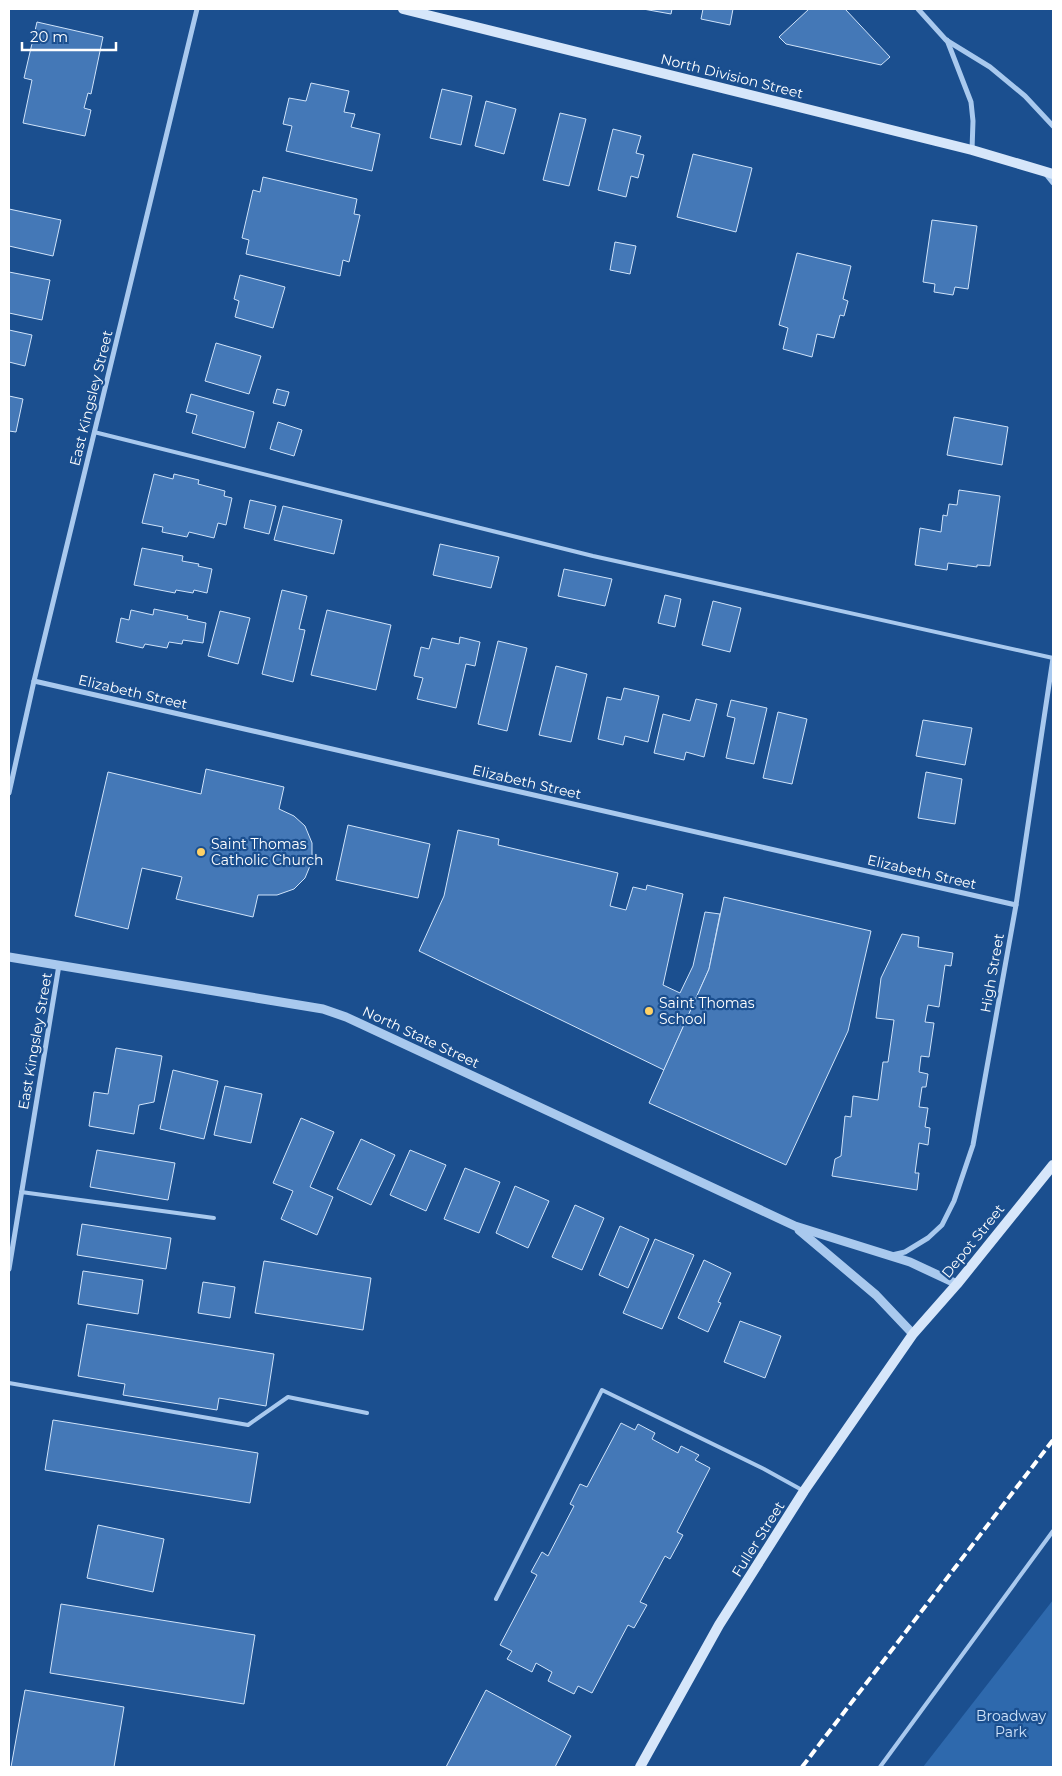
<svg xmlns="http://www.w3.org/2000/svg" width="1062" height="1776" font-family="Montserrat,sans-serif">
<rect width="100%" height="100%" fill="#1b4f8f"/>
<!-- green -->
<polygon fill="#2e69ad" points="1053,1600 1053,1767 923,1767"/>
<!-- building -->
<g fill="#4478b7" stroke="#cfe3fa">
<polygon points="643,9 672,9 671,14"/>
<polygon points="703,9 733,9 730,25 701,19"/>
<polygon points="809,9 845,9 890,57 881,65 786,44 779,37"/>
<polygon points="37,22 103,37 91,94 88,93 84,108 91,110 85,136 23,123 32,80 24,78"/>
<polygon points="311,83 349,91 344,112 355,114 351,127 380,134 372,171 286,151 292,126 283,124 289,98 306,101"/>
<polygon points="442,89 472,96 461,145 430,138"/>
<polygon points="486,101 516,109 504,154 475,146"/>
<polygon points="560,113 586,119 569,186 543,180"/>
<polygon points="613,129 641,136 636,153 644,155 638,178 631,176 626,197 598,190"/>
<polygon points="693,154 752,168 736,232 677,217"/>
<polygon points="263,177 357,199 354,214 360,215 349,262 343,260 340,276 246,254 249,240 242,238 253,190 260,192"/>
<polygon points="9,209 61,220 53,256 9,246"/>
<polygon points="932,220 977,226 968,289 955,287 953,295 934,292 935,284 923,282"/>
<polygon points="615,242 636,246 630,274 610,270"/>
<polygon points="797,253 851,266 843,299 848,301 844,316 840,315 834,338 817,334 812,357 783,349 788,328 779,325"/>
<polygon points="9,272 50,280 42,320 9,313"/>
<polygon points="240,275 285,287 273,328 235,317 239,301 234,299"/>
<polygon points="9,330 32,335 25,366 9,362"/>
<polygon points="216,343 261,356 249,394 205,381"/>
<polygon points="277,389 289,392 285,406 273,403"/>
<polygon points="191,394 254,412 245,448 192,433 197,415 186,412"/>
<polygon points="9,396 23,399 16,432 9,431"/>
<polygon points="954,417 1008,427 1002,465 947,455"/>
<polygon points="278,422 302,430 294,456 270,449"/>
<polygon points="154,474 173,479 174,474 199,480 198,484 225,491 224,496 232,498 226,525 218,523 214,538 189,532 187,537 162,532 163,527 142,523"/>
<polygon points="959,490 1000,496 990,566 977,565 977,567 948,563 947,570 915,565 920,528 941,532 943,515 947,516 949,504 957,505"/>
<polygon points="250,500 276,506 269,534 244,528"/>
<polygon points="283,506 342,520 334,554 274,540"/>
<polygon points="440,544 499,557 491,588 433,575"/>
<polygon points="142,548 183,556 182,561 199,564 198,566 212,569 207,593 194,590 193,593 176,590 175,593 134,585"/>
<polygon points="564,569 612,579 605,606 558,596"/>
<polygon points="282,590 307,596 299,629 305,630 293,682 262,674"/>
<polygon points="665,595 681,599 675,627 658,623"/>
<polygon points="713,601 741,608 730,652 702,645"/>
<polygon points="154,609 188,616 187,619 206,623 203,643 183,640 182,644 169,642 167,648 145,644 143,648 116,642 121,618 129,620 131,610 153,615"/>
<polygon points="327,610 391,625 376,690 311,675"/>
<polygon points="220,611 250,618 238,664 208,656"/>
<polygon points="460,637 480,642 475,666 466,664 456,708 417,699 423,678 414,676 421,647 429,649 432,638 459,644"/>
<polygon points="498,641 527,648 507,731 478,724"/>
<polygon points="556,666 587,674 571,742 539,735"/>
<polygon points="624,688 659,696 648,742 625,736 623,745 598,739 607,697 621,700"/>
<polygon points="696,699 717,704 704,757 686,752 684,760 654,753 663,714 690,721"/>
<polygon points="731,700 767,708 754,764 726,758 735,718 727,716"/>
<polygon points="778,712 807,719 792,784 763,778"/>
<polygon points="923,720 972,728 965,765 916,756"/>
<polygon points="206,769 284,787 279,809 294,816 305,826 312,843 312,861 305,878 294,889 277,895 258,895 253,917 176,899 182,877 142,868 128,929 75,916 108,772 201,794"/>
<polygon points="926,772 962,779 955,824 918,818"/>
<polygon points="348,825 430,844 418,898 336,880"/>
<polygon points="458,830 499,839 498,845 618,873 610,906 626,910 633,887 646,890 647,885 683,894 663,985 680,993 693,966 705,912 720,914 709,969 664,1070 419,951 444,896"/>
<polygon points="724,897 871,931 848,1031 786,1165 649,1103 709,969"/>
<polygon points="902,934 919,937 918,947 953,953 951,966 945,965 939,1007 928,1005 925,1022 934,1023 929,1057 921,1056 919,1072 928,1074 926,1087 922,1087 919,1107 928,1108 925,1127 930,1128 928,1145 919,1143 915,1173 919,1173 917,1190 832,1176 835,1159 841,1156 845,1116 851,1117 853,1096 878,1100 883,1062 888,1062 894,1020 876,1018 881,978"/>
<polygon points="116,1048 162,1056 154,1102 139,1105 134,1134 89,1126 94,1092 108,1094"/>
<polygon points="173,1070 218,1081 204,1139 160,1129"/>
<polygon points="225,1086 262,1094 251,1143 214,1135"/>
<polygon points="301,1118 334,1132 310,1187 333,1197 317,1235 281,1219 293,1191 273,1183"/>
<polygon points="361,1139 395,1155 371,1205 337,1189"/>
<polygon points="97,1150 175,1163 168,1200 90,1187"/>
<polygon points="410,1150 446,1165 426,1211 390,1195"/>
<polygon points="465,1168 500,1182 479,1233 444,1219"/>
<polygon points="515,1186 549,1201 528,1248 496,1233"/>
<polygon points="575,1205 604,1218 582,1270 552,1257"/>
<polygon points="82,1224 171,1238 166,1269 77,1255"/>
<polygon points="620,1226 649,1239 628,1288 599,1275"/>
<polygon points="655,1239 694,1255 662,1329 623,1313"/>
<polygon points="704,1260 731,1273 718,1302 721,1303 708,1332 678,1318"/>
<polygon points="264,1261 371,1278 363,1330 255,1313"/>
<polygon points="83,1271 143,1280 138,1314 78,1304"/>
<polygon points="203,1282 235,1287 230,1318 198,1313"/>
<polygon points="740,1321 781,1336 765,1378 724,1362"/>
<polygon points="87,1324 274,1354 266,1406 219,1398 217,1410 123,1395 125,1384 78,1376"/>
<polygon points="53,1420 258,1453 250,1503 45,1470"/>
<polygon points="621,1423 635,1430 638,1424 655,1433 652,1439 678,1453 681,1446 699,1455 695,1460 710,1468 677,1532 683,1535 670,1559 665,1556 640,1602 647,1605 634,1628 628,1625 592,1693 578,1686 574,1694 548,1681 552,1672 536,1663 532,1672 507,1659 512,1651 500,1645 537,1575 531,1572 542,1552 548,1556 574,1506 570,1504 580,1484 587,1487"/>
<polygon points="98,1525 164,1539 153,1592 87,1578"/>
<polygon points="61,1604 255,1635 244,1704 50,1673"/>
<polygon points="25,1690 124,1707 114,1767 11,1767"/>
<polygon points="486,1690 571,1736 555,1767 446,1767"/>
</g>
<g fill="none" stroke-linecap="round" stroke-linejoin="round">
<!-- service -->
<g stroke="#a9c9ee" stroke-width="4">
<polyline points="94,432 593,556 1053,658"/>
<polyline points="21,1192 214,1218"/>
<polyline points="9,1383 248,1425 288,1397 367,1413"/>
<polyline points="496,1599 602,1390 764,1469 802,1490"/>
<polyline points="880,1767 1053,1531"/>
</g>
<!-- minor -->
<g stroke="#a9c9ee" stroke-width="5">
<polyline points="918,9 946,40 990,67 1025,96 1053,126"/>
<polyline points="947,40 971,102 973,121 972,150"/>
<polyline points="1045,173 1053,183"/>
<polyline points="34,681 1016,905"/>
<polyline points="9,793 34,681 197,9"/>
<polyline points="892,1255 905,1252 928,1238 942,1225 954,1201 973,1145 1016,905 1053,658"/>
<polyline points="9,1269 59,965"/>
</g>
<!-- tertiary -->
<g stroke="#a9c9ee" stroke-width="9">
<polyline points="9,957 323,1009 346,1017 795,1226 910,1262 957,1284"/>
<polyline points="799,1230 876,1295 913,1334"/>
</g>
<!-- secondary -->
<g stroke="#d6e6fa" stroke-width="10">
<polyline points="403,9 972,150 1053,174"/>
<polyline points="640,1767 719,1625 804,1491 913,1334 957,1284 1053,1165"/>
</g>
<!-- rail -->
<polyline stroke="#fff" stroke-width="4" stroke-dasharray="9 4" stroke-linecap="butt" points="802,1767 1053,1440"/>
</g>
<!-- markers -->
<g fill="#ffd166" stroke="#1b4f8f" stroke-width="2">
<circle cx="201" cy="852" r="5"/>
<circle cx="649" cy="1011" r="5"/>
</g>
<g text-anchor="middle" stroke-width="4.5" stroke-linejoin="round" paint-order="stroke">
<!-- street labels -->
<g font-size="14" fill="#fff" stroke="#1b4f8f">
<text transform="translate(732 76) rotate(14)" y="5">North Division Street</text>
<text transform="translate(91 398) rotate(-76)" y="5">East Kingsley Street</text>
<text transform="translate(133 692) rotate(13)" y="5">Elizabeth Street</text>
<text transform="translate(527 782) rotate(13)" y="5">Elizabeth Street</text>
<text transform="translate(922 872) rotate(13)" y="5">Elizabeth Street</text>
<text transform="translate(992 973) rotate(-80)" y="5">High Street</text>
<text transform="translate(421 1037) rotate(25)" y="5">North State Street</text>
<text transform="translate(35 1041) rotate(-80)" y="5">East Kingsley Street</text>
<text transform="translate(973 1241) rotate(-51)" y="5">Depot Street</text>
<text transform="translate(758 1539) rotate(-58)" y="5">Fuller Street</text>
</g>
<!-- poi labels -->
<g font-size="14" fill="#fff" stroke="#1b4f8f" text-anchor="start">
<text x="211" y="849">Saint Thomas<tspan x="211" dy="16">Catholic Church</tspan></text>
<text x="659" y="1008">Saint Thomas<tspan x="659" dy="16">School</tspan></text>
</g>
<!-- park labels -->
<g font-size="14" fill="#cfe3fa" stroke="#1b4f8f">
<text x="1011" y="1721">Broadway<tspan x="1011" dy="16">Park</tspan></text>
</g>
</g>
<!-- border -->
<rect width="1062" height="1776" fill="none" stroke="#ffffff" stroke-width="20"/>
<!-- scale -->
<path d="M22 42v8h94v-8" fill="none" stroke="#ffffff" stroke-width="2.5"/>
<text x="30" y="42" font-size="15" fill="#ffffff" stroke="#1b4f8f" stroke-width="4" paint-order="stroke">20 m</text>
</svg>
